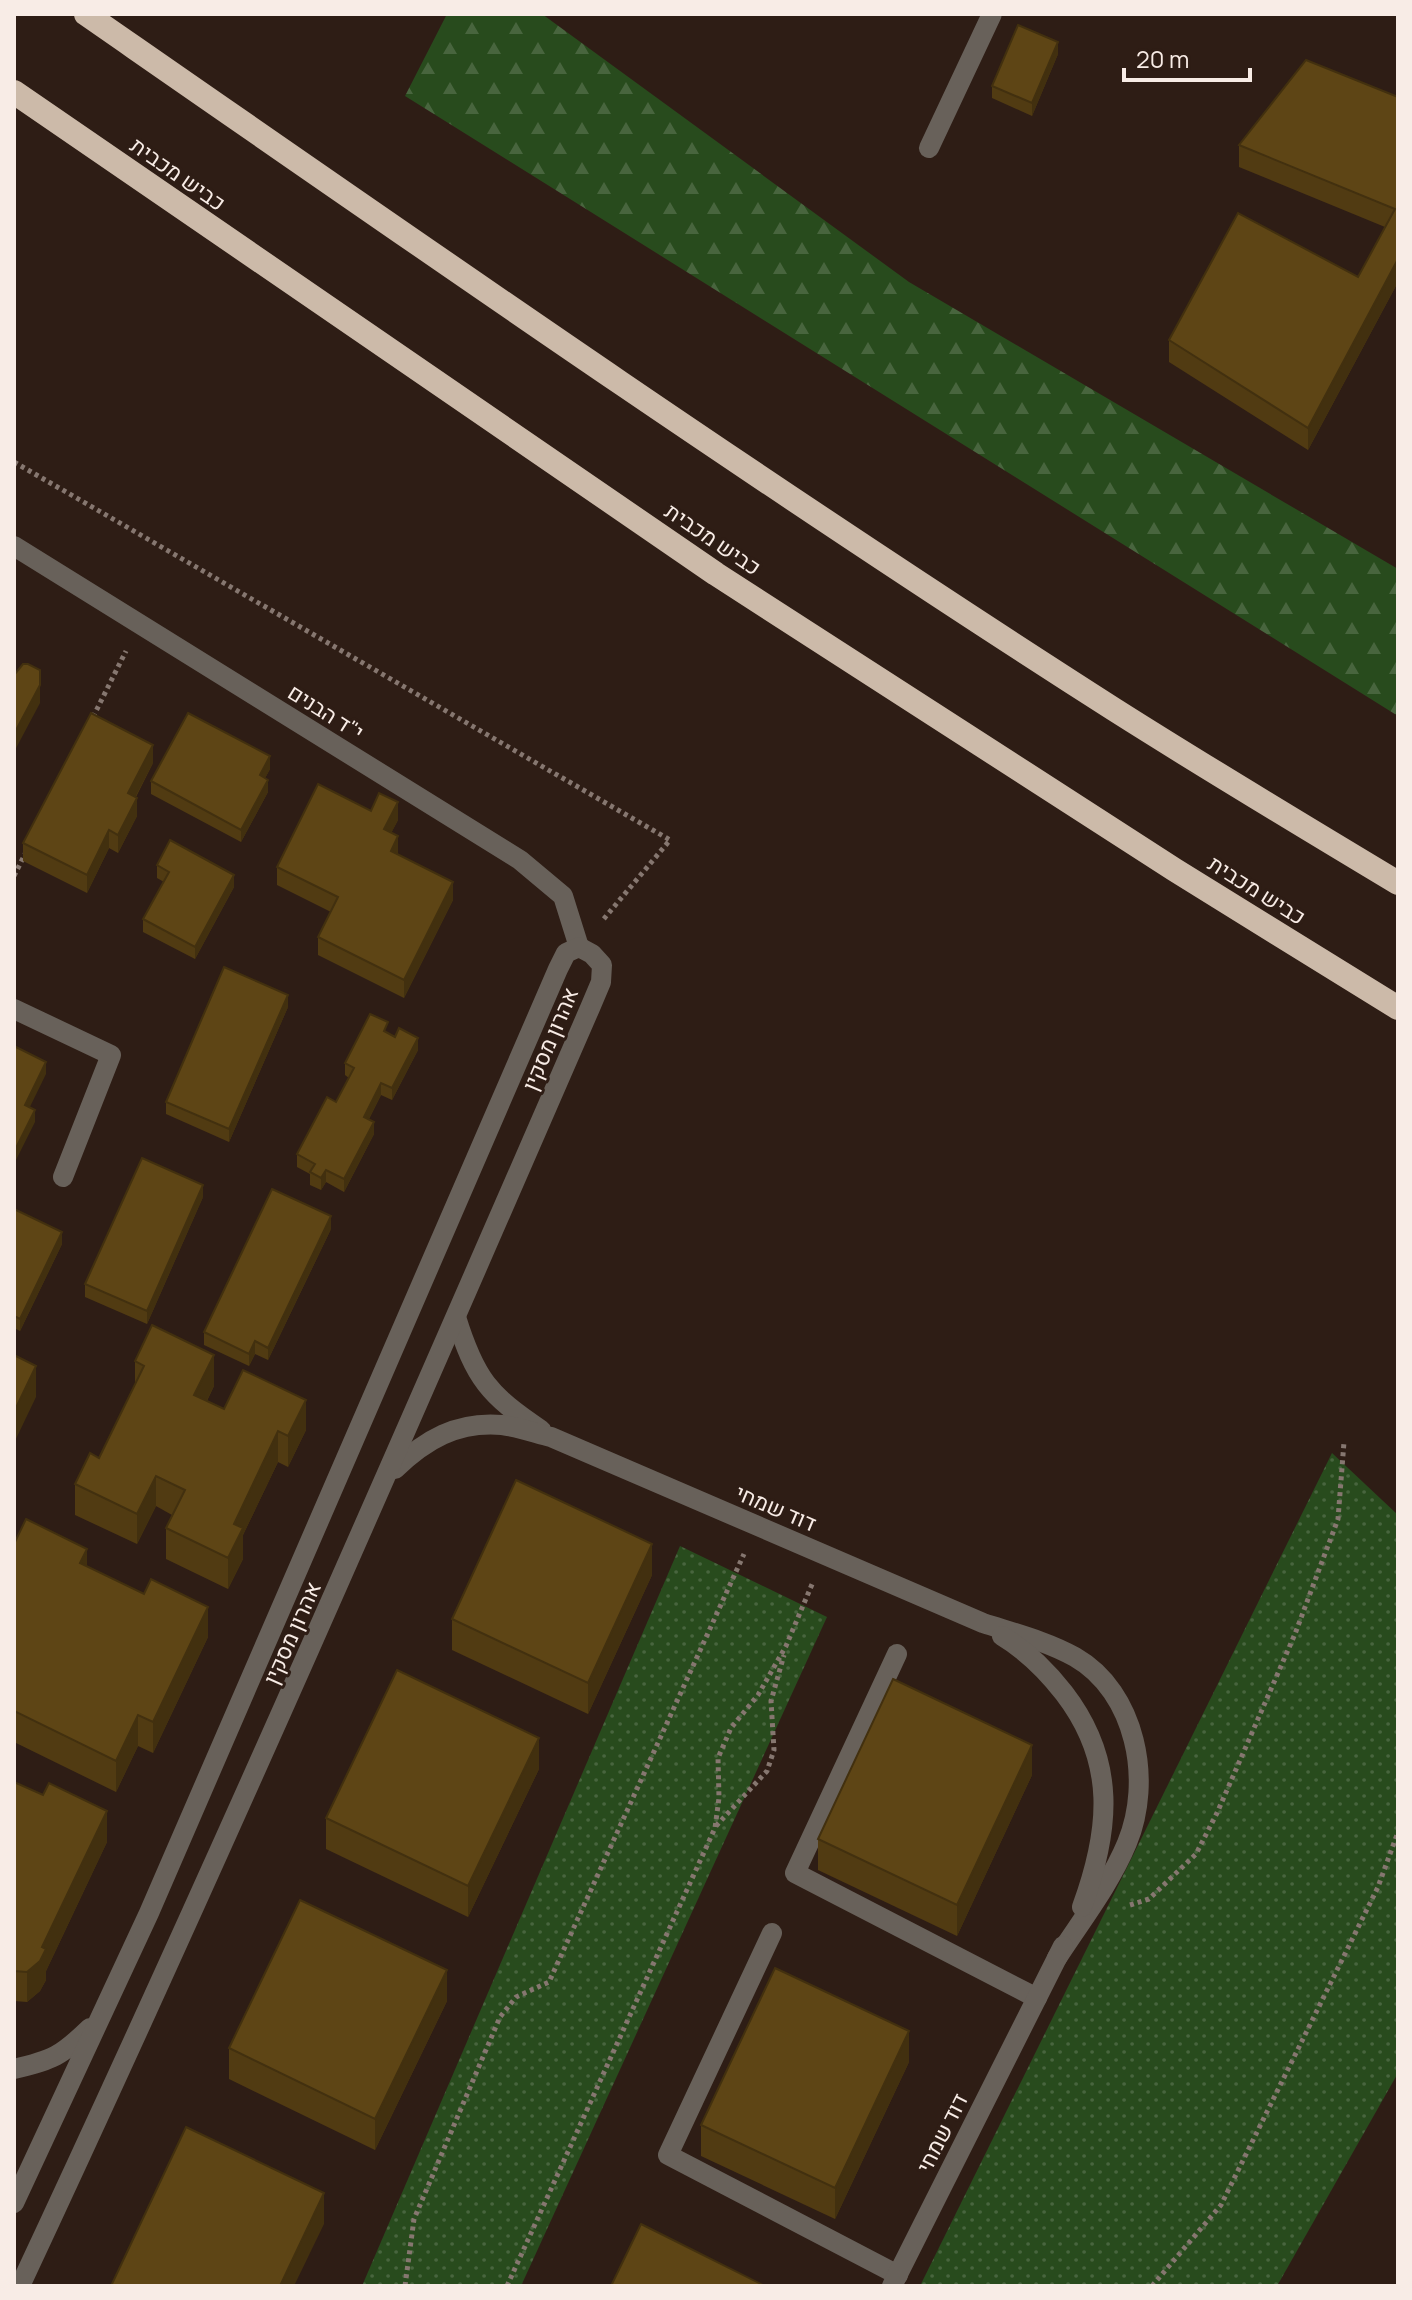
<svg xmlns="http://www.w3.org/2000/svg" width="1412" height="2300" font-family="Manrope,Heebo,sans-serif">
<defs>
<pattern id="forest-firs" width="22" height="20" patternUnits="userSpaceOnUse" patternTransform="scale(2)"><rect width="22" height="20" fill="#284b1d"/><path d="M5 1l3.5 6h-7zM16 11l3.5 6h-7z" fill="#48653e"/></pattern>
<pattern id="park-dots" width="8" height="8" patternUnits="userSpaceOnUse" patternTransform="scale(2)"><rect width="8" height="8" fill="#284b1d"/><path d="M2 2h.1M6 6h.1" fill="none" stroke="#48653e" stroke-width="1.8" stroke-linecap="round"/></pattern>
</defs>
<rect width="100%" height="100%" fill="#2e1d15"/>
<!-- forest -->
<polygon fill="url(#forest-firs)" points="447,14 542,14 909,282 1398,569 1398,716 405,96"/>
<!-- park -->
<g fill="url(#park-dots)">
<polygon points="1332,1453 1398,1515 1398,2073 1277,2286 920,2286"/>
<polygon points="680,1546 827,1617 521,2286 362,2286"/>
</g>
<g fill="none" stroke-linecap="round" stroke-linejoin="round">
<!-- path -->
<g stroke="#867770" stroke-width="5" stroke-dasharray="4 4" stroke-linecap="butt">
<polyline points="14,462 670,840 602,921"/>
<polyline points="93,717 126,651"/>
<polyline points="14,876 26,852"/>
<polyline points="716,1826 767,1771 774,1750 771,1701 784,1655"/>
<polyline points="1130,1905 1149,1899 1196,1854 1217,1813 1295,1634 1338,1519 1344,1442"/>
<polyline points="405,2286 414,2219 500,2017 516,1997 549,1982 744,1554"/>
<polyline points="507,2286 715,1828 719,1798 718,1758 731,1728 758,1695 786,1646 813,1582"/>
<polyline points="1152,2286 1221,2205 1378,1887 1398,1832"/>
</g>
<!-- service -->
<g stroke="#68615a" stroke-width="20">
<polyline points="897,1654 795,1873 1037,1998"/>
<polyline points="772,1933 668,2155 898,2275"/>
</g>
<!-- minor -->
<g stroke="#68615a" stroke-width="20">
<polyline points="929,148 992,14"/>
<polyline points="14,546 520,860 563,896 579,947"/>
<polyline points="14,1009 111,1055 63,1177"/>
<path d="M456 1317C475 1379 489 1395 541 1430"/>
<path d="M395 1469C425 1440 457 1421 502 1425 518 1427 535 1433 551 1437L983 1623C1014 1633 1046 1641 1075 1657 1136 1692 1153 1781 1127 1843 1110 1884 1081 1921 1057 1958"/>
<path d="M1002 1636C1027 1651 1046 1670 1064 1693 1117 1762 1110 1830 1082 1907"/>
<path d="M14 2069C53 2060 61 2056 90 2028"/>
<path d="M14 2203 149 1913 558 969 566 953 579 947 592 954 602 965 601 982 590 1008C404 1436 218 1863 20 2286"/>
<polyline points="892,2286 1063,1946"/>
</g>
<!-- motorway -->
<g stroke="#ccbaa9" stroke-width="24">
<path d="M86 14C426 250 766 487 1115 710 1208 769 1303 826 1398 883"/>
<polyline points="14,92 716,574 1175,870 1398,1008"/>
</g>
</g>
<!-- wall -->
<g fill="#513b12">
<polygon points="1058,54 1032,116 992,98 992,86"/>
<polygon points="1398,97 1398,282 1308,450 1169,362 1169,340 1358,277 1385,227 1239,167 1239,145"/>
<polygon points="153,763 136,797 137,816 118,853 109,848 87,893 23,861 23,843"/>
<polygon points="270,769 265,778 268,792 241,842 151,794 151,781"/>
<polygon points="371,811 398,820 391,833 398,854 453,900 404,998 318,955 318,937 331,912 277,885 277,867"/>
<polygon points="157,865 234,887 195,959 143,932 143,919 164,882 157,878"/>
<polygon points="288,1007 229,1142 166,1114 166,1102"/>
<polygon points="388,1034 418,1050 392,1100 381,1095 369,1119 374,1134 344,1192 326,1182 321,1190 310,1185 310,1174 297,1167 297,1154 336,1102 349,1078 345,1075 345,1063"/>
<polygon points="203,1197 147,1324 85,1297 85,1284"/>
<polygon points="14,1209 62,1244 20,1331 14,1328"/>
<polygon points="331,1229 268,1360 255,1354 249,1366 204,1345 204,1332"/>
<polygon points="135,1361 214,1386 207,1401 224,1409 306,1430 288,1467 278,1462 243,1535 243,1559 228,1589 166,1559 166,1528 172,1515 156,1506 137,1544 75,1515 75,1484 99,1458 135,1386"/>
<polygon points="14,1544 87,1566 208,1637 153,1753 138,1746 116,1792 14,1742"/>
<polygon points="652,1575 588,1714 452,1650 452,1619"/>
<polygon points="539,1769 468,1917 326,1849 326,1818"/>
<polygon points="1032,1775 957,1936 818,1870 818,1839"/>
<polygon points="14,1782 107,1842 46,1971 46,1980 40,1991 27,2002 14,2001"/>
<polygon points="447,2001 375,2150 229,2079 229,2048"/>
<polygon points="909,2062 835,2219 701,2156 701,2125"/>
</g>
<!-- shaded-wall -->
<g fill="#42300f">
<polygon points="1058,42 1058,54 1032,116 1032,103"/>
<polygon points="1398,259 1398,282 1308,450 1308,428"/>
<polygon points="40,685 40,703 14,752 14,734"/>
<polygon points="153,745 153,763 128,811 128,793"/>
<polygon points="270,756 270,769 260,788 260,775"/>
<polygon points="268,780 268,792 241,842 241,830"/>
<polygon points="137,798 137,816 118,853 118,835"/>
<polygon points="398,802 398,820 384,847 384,829"/>
<polygon points="109,830 109,848 87,893 87,875"/>
<polygon points="398,836 398,854 391,851"/>
<polygon points="234,875 234,887 195,959 195,947"/>
<polygon points="453,882 453,900 404,998 404,980"/>
<polygon points="288,995 288,1007 229,1142 229,1129"/>
<polygon points="418,1038 418,1050 392,1100 392,1088"/>
<polygon points="46,1062 46,1074 25,1117 25,1105"/>
<polygon points="381,1083 381,1095 364,1129 364,1117"/>
<polygon points="35,1110 35,1122 14,1164 14,1152"/>
<polygon points="374,1122 374,1134 344,1192 344,1179"/>
<polygon points="326,1170 326,1182 321,1190 321,1178"/>
<polygon points="203,1185 203,1197 147,1324 147,1311"/>
<polygon points="331,1216 331,1229 268,1360 268,1348"/>
<polygon points="62,1232 62,1244 20,1331 20,1319"/>
<polygon points="255,1341 255,1354 249,1366 249,1354"/>
<polygon points="214,1355 214,1386 194,1426 194,1395"/>
<polygon points="36,1366 36,1397 14,1443 14,1412"/>
<polygon points="306,1400 306,1430 288,1467 288,1436"/>
<polygon points="278,1431 278,1462 243,1535 243,1559 228,1589 228,1558 234,1524"/>
<polygon points="156,1476 156,1506 137,1544 137,1514"/>
<polygon points="652,1544 652,1575 588,1714 588,1683"/>
<polygon points="87,1549 87,1580 80,1563"/>
<polygon points="208,1607 208,1637 153,1753 153,1722"/>
<polygon points="138,1715 138,1746 116,1792 116,1761"/>
<polygon points="539,1738 539,1769 468,1917 468,1886"/>
<polygon points="1032,1745 1032,1775 957,1936 957,1905"/>
<polygon points="107,1811 107,1842 46,1971 46,1980 40,1991 27,2002 27,1972 42,1947"/>
<polygon points="447,1970 447,2001 375,2150 375,2119"/>
<polygon points="909,2031 909,2062 835,2219 835,2188"/>
<polygon points="324,2193 324,2224 294,2286 280,2286"/>
</g>
<!-- building -->
<g fill="#5e4515" stroke="#42300f" stroke-width="2">
<polygon points="1018,25 1058,42 1032,103 992,86"/>
<polygon points="1306,60 1398,97 1398,259 1308,428 1169,340 1238,213 1358,277 1395,209 1239,145"/>
<polygon points="23,664 28,664 40,670 40,685 14,734 14,675"/>
<polygon points="91,713 153,745 128,793 137,798 118,835 109,830 87,875 23,843"/>
<polygon points="188,713 270,756 260,775 268,780 241,830 151,781"/>
<polygon points="318,784 371,811 379,793 398,802 384,829 398,836 391,851 453,882 404,980 318,937 338,897 277,867"/>
<polygon points="170,840 234,875 195,947 143,919 169,872 157,865"/>
<polygon points="224,967 288,995 229,1129 166,1102"/>
<polygon points="370,1014 388,1022 384,1031 395,1037 399,1028 418,1038 392,1088 381,1083 364,1117 374,1122 344,1179 326,1170 321,1178 310,1172 315,1164 297,1154 327,1097 336,1102 354,1068 345,1063"/>
<polygon points="14,1046 46,1062 25,1105 35,1110 14,1152"/>
<polygon points="142,1158 203,1185 147,1311 85,1284"/>
<polygon points="272,1189 331,1216 268,1348 255,1341 249,1354 204,1332"/>
<polygon points="14,1209 62,1232 20,1319 14,1316"/>
<polygon points="152,1325 214,1355 194,1395 224,1409 243,1370 306,1400 288,1436 278,1431 234,1524 243,1528 228,1558 166,1528 185,1490 156,1476 137,1514 75,1484 90,1453 99,1458 144,1366 135,1361"/>
<polygon points="14,1355 36,1366 14,1412"/>
<polygon points="516,1480 652,1544 588,1683 452,1619"/>
<polygon points="26,1519 87,1549 80,1563 144,1594 151,1579 208,1607 153,1722 138,1715 116,1761 14,1711 14,1544"/>
<polygon points="397,1670 539,1738 468,1886 326,1818"/>
<polygon points="893,1679 1032,1745 957,1905 818,1839"/>
<polygon points="14,1782 43,1795 49,1783 107,1811 42,1947 46,1949 40,1961 27,1972 14,1971"/>
<polygon points="300,1900 447,1970 375,2119 229,2048"/>
<polygon points="775,1968 909,2031 835,2188 701,2125"/>
<polygon points="186,2127 324,2193 280,2286 111,2286"/>
<polygon points="641,2224 765,2286 611,2286"/>
</g>
<g text-anchor="middle" stroke-width="6" stroke-linejoin="round" paint-order="stroke">
<!-- street labels -->
<g font-size="22" fill="#f8ece6" stroke="#2e1d15">
<text transform="translate(178 174) rotate(35)" y="8">כביש מכבית</text>
<text transform="translate(713 539) rotate(34)" y="8">כביש מכבית</text>
<text transform="translate(326 712) rotate(32)" y="8">י"ד הבנים</text>
<text transform="translate(1257 890) rotate(32)" y="8">כביש מכבית</text>
<text transform="translate(550 1039) rotate(-67)" y="8">אהרון מסקין</text>
<text transform="translate(776 1508) rotate(23)" y="8">דוד שמחי</text>
<text transform="translate(292 1633) rotate(-66)" y="8">אהרון מסקין</text>
<text transform="translate(942 2133) rotate(-63)" y="8">דוד שמחי</text>
</g>
</g>
<!-- border -->
<rect width="1412" height="2300" fill="none" stroke="#f8ece6" stroke-width="32"/>
<!-- scale -->
<path d="M1124 68v12h126v-12" fill="none" stroke="#f8ece6" stroke-width="4"/>
<text x="1136" y="68" font-size="24" fill="#f8ece6" stroke="#2e1d15" stroke-width="6" paint-order="stroke">20 m</text>
</svg>
